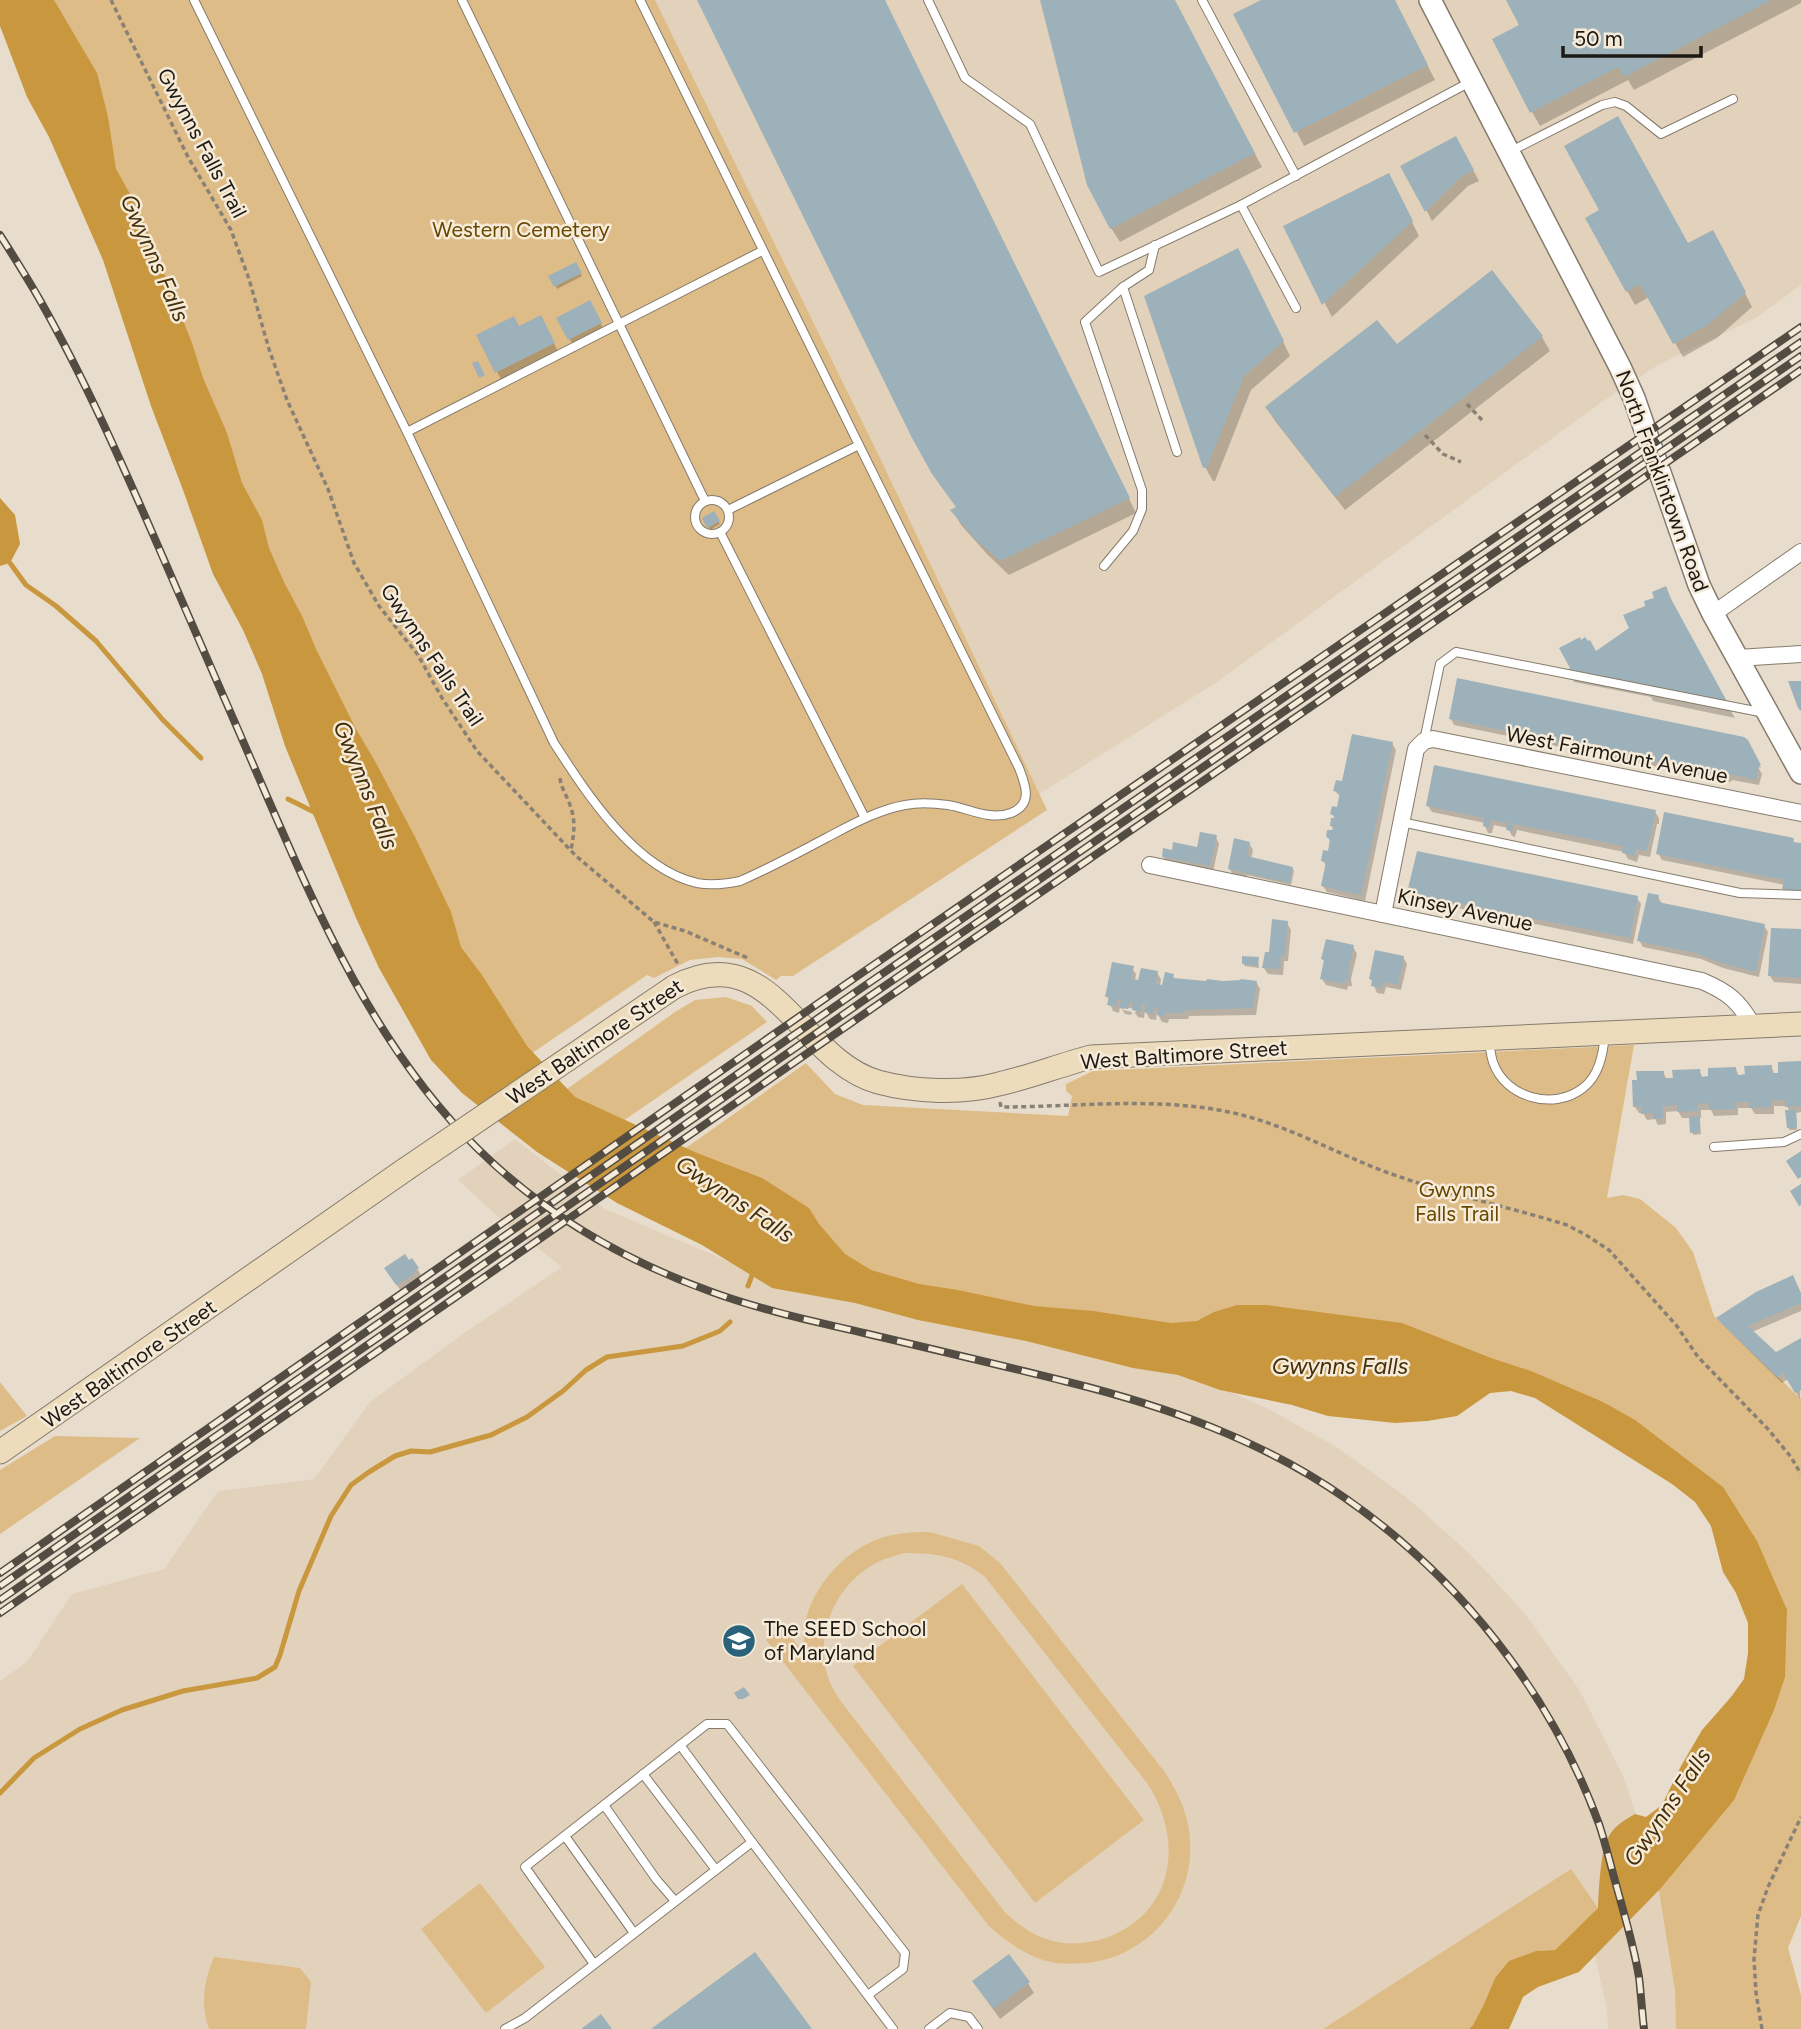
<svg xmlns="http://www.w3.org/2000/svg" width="1801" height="2029" font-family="Figtree,sans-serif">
<rect width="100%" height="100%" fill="#e8ddcc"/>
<!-- built -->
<g fill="#e2d2bb">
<polygon points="655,0 1801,0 1801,285 1756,318 1658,365 1602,402 1217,682 1039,794 881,460"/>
<polygon points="515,1139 605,1209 761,1275 1191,1375 1267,1408 1338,1448 1405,1496 1467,1551 1523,1611 1580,1691 1624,1778 1657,1879 1675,1991 1676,2029 1608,2029 1607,2010 1581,1892 1571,1870 1323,2029 0,2029 0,1681 27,1662 72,1594 164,1569 218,1491 314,1479 370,1402 464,1333 562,1267 505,1223 458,1180"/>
</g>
<!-- green -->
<g fill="#debc88" fill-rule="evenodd">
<polygon points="21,0 655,0 881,460 1047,810 793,976 781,976 776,980 742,959 718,957 690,960 654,978 647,975 494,1079"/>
<polygon points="726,997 752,1006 767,1022 578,1152 536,1111 675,1012 695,1000"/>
<polygon points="1634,1045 1607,1198 1623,1195 1640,1199 1676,1228 1693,1252 1714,1316 1801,1399 1801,1916 1788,1948 1801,1995 1801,2029 1676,2029 1675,1991 1657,1879 1765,1643 1699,1487 1498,1370 1163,1346 915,1301 656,1169 806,1063 835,1094 863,1105 1068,1116 1072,1096 1066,1091 1066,1084 1093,1071"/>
<polygon points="0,1382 27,1416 0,1431"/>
<polygon points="55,1436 140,1438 0,1534 0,1470"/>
<path d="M930 1532 979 1546 1000 1563 1164 1771C1178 1792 1189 1815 1190 1840 1194 1900 1152 1952 1094 1962 1079 1964 1061 1965 1046 1961 1024 1954 1005 1941 988 1925L766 1640 783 1627 803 1651C804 1643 804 1633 805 1624 812 1589 839 1557 871 1542 889 1533 910 1532 930 1532ZM904 1553C936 1553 959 1556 985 1577L1147 1783C1183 1837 1176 1909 1111 1936 1093 1943 1072 1946 1053 1941 1034 1937 1017 1924 1004 1911L839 1699C835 1691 829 1683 827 1674 815 1630 838 1582 878 1562 886 1558 895 1556 904 1553Z"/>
<polygon points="962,1584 1144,1820 1035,1903 853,1666"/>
<polygon points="1571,1869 1598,1908 1555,1950 1536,1951 1495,1978 1484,2004 1473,2025 1469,2029 1323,2029"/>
<polygon points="480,1883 545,1967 486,2013 421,1929"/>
<path d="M214 1957 300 1968 311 1982 306 2029H209C200 2004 204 1981 214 1957Z"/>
</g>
<!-- water -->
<g fill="#c9973e">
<path d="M0 0H54L97 73 108 117 116 169 139 210 192 343 203 378 227 433 242 483 262 520 269 548 284 582 302 616 316 649 356 729 376 763 415 837 451 912 461 947 482 975 527 1046 575 1097 697 1153 762 1178 809 1208 819 1224 845 1254 871 1270 919 1284 958 1290 1034 1306 1093 1311 1171 1323 1197 1321 1214 1312 1237 1305H1267L1402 1323 1491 1358 1531 1371 1603 1402 1635 1420 1723 1487 1757 1541 1787 1610 1785 1677 1774 1710 1734 1800 1661 1888 1579 1972 1538 1987 1523 1997 1509 2029H1469L1473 2025 1484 2004 1495 1978 1509 1961 1536 1951 1555 1950 1598 1908C1599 1889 1600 1852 1609 1836 1614 1826 1626 1819 1635 1814L1646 1817 1662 1805 1681 1766 1702 1730 1731 1697 1744 1679 1748 1653V1623L1736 1593 1723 1572 1711 1526 1695 1502 1672 1484 1535 1398 1511 1391 1490 1393 1457 1416 1427 1421 1395 1423 1328 1416 1292 1405 1220 1390 1178 1375 1133 1368 1026 1341 918 1320 855 1303 772 1288 702 1245 617 1203 537 1152 462 1093 431 1060 379 968 356 918 285 746 262 674 243 630 213 574 183 490 151 406 103 260 49 137 27 97 0 26Z"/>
<polygon points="0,498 15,515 20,544 10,563 0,566"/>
</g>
<!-- shadow -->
<g fill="#0003">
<polygon points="700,0 884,0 1136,513 1009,575 987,554 961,525 953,511 957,508 933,473"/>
<polygon points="1042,0 1174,0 1262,167 1120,242 1111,228"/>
<polygon points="1265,0 1394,0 1435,80 1304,146 1236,15"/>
<polygon points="1508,0 1801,0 1801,3 1634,90 1628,80 1540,126 1532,112 1522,26"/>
<polygon points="1456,138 1479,181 1468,186 1432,221 1403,166"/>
<polygon points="1396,190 1419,236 1332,317 1285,226"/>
<polygon points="1587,219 1687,245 1721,246 1752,307 1717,338 1683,357 1649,297 1635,305"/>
<polygon points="575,264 582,276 557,289 551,277"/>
<polygon points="1246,264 1290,356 1251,390 1215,481 1213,481 1205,467"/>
<polygon points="1492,273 1542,337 1550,351 1345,510 1275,421 1267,407 1396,347"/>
<polygon points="590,303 604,330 573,345 558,318"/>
<polygon points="546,327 559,354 503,383 478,336 519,328"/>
<polygon points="714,513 720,524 710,530 704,518"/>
<polygon points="1669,595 1683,625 1735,718 1653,701 1651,697 1574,682 1568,672 1631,629"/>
<polygon points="1451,719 1747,742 1761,768 1758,767 1762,774 1759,785 1732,780 1731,782 1454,725"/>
<polygon points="1392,743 1396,750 1365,901 1327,892 1323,886 1327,867 1323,861 1329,853 1331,843 1328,837 1334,830 1332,826 1336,820 1332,814 1338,809 1341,797 1335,791"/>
<polygon points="1428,806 1655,812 1659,818 1659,824 1657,824 1650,857 1639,855 1637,862 1628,859 1624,852 1517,830 1515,837 1512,836 1508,828 1494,825 1492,833 1488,833 1485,826 1485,823 1432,812"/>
<polygon points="1216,837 1219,844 1213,872 1167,863 1163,856 1199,849"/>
<polygon points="1793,840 1795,844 1801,846 1801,898 1787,895 1784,888 1785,885 1662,860 1658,853"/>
<polygon points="1249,843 1253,850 1251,859 1292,868 1294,871 1291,885 1247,875 1247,878 1233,875 1230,869"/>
<polygon points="1409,892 1637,898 1641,904 1633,944 1413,899"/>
<polygon points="1658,897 1663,905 1764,926 1768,932 1759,977 1723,968 1701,959 1643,947 1639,940"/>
<polygon points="1287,923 1291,930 1288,961 1284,961 1283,975 1268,974 1264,968"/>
<polygon points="1801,931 1801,984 1774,982 1770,976"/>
<polygon points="1353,947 1357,954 1351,979 1352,986 1348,986 1347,990 1326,985 1322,979 1325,963 1323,959"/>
<polygon points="1403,957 1407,964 1401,990 1386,987 1384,994 1377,993 1371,979"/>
<polygon points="1258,959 1259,968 1245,966 1244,964"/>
<polygon points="1132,968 1136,974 1135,982 1157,973 1161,979 1160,986 1164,987 1173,976 1175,980 1208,983 1256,982 1260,989 1256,1015 1189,1016 1188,1019 1169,1019 1168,1023 1162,1022 1157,1013 1156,1020 1150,1019 1145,1011 1144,1018 1138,1017 1135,1013 1137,1009 1123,1007 1123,1010 1132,1012 1131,1015 1125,1014 1120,1006 1119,1013 1113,1011 1107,996"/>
<polygon points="1801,1063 1801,1112 1796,1113 1797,1130 1790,1130 1788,1128 1790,1112 1787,1106 1774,1106 1774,1114 1755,1114 1751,1108 1738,1108 1738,1115 1714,1116 1711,1110 1701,1110 1701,1118 1698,1118 1700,1121 1701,1134 1693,1135 1691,1118 1682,1118 1678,1111 1666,1112 1666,1124 1658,1125 1655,1119 1647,1120 1643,1113 1639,1113 1635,1107 1663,1072 1667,1080 1699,1071 1703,1078 1735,1068 1739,1076 1771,1066 1775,1075"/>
<polygon points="412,1260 421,1275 416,1279 417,1281 401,1291 390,1275"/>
<polygon points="1801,1296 1801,1311 1752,1332 1776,1354 1801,1340 1800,1399 1788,1379 1782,1383 1722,1324 1718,1318"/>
<polygon points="974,1982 1028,1983 1034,1993 1000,2019"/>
</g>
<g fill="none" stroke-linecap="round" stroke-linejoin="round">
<!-- stream -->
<g stroke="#c9973e" stroke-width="5">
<polyline points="10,563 26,585 56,606 96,641 163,720 201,758"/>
<polyline points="288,799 316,813"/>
<polyline points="748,1286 754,1270"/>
<polyline points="0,1793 34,1758 80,1729 122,1710 183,1691 257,1678 275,1667 280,1655 299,1591 331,1516 351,1485 369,1472 395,1456 411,1451 430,1452 491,1435 527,1417 563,1391 586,1370 607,1357 683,1346 720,1331 730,1322"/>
</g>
</g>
<!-- building -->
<g fill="#9db1ba">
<polygon points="697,0 885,0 1130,498 1000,561 976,540 950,510 956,507 932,474 911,436"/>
<polygon points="1040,0 1175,0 1255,153 1110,229 1087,185"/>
<polygon points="1261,0 1395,0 1428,65 1294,133 1233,14"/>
<polygon points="1506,0 1771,0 1624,77 1618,67 1530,113 1492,39 1519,25"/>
<polygon points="1618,116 1688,243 1713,230 1746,292 1709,324 1673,344 1640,284 1626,292 1585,218 1599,210 1564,146"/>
<polygon points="1456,136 1474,170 1462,176 1425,212 1400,166"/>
<polygon points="1389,173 1413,221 1322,305 1283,226"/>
<polygon points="1238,248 1284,341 1244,376 1207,467 1203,468 1144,296"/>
<polygon points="576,262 582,273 554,287 548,276"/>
<polygon points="1492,270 1543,336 1335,497 1265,407 1377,320 1397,344"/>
<polygon points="590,300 602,323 568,340 556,318"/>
<polygon points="541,315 555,343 495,373 476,335 514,316 519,326"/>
<polygon points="478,361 485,375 479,378 472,363"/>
<polygon points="714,511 720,521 707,528 702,518"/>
<polygon points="1666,586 1671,599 1729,705 1566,672 1570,668 1559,648 1580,637 1581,640 1585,637 1588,641 1590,640 1596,651 1629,628 1623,615 1645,606 1644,601 1654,598 1652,592"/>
<polygon points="1457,678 1744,737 1748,740 1761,765 1759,766 1756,780 1729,774 1728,777 1449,719"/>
<polygon points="1788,681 1801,681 1801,711 1798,708"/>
<polygon points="1352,734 1393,742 1361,895 1321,886 1326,862 1321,861 1323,850 1328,851 1330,839 1326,837 1327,830 1332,830 1333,827 1330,826 1331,818 1334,818 1335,816 1330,814 1332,806 1337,807 1340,792 1333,791 1336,780 1342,781"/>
<polygon points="1434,765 1656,810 1647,851 1636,849 1634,856 1622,853 1623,846 1514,824 1512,831 1506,830 1508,823 1490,820 1489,828 1483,826 1484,818 1426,806"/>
<polygon points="1664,812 1794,838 1793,842 1801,843 1801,889 1799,889 1798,892 1782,889 1784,880 1656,854"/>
<polygon points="1200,832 1217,835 1210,866 1162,857 1163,848 1172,850 1173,842 1197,847"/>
<polygon points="1234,838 1250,842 1247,856 1293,867 1290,883 1228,869"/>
<polygon points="1417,851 1638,896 1630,938 1407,893"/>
<polygon points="1648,893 1659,895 1658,902 1765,924 1756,972 1718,962 1696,953 1637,941"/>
<polygon points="1272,919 1288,921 1285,955 1281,955 1280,969 1262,968 1265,952 1269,952"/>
<polygon points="1771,928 1801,929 1801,978 1768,976"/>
<polygon points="1326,939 1354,945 1348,973 1350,973 1349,981 1345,980 1344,984 1320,979 1324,960 1321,959"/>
<polygon points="1375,950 1404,956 1398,985 1383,982 1381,988 1371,986 1372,980 1369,979"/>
<polygon points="1242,956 1259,957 1258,966 1242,964"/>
<polygon points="1112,962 1134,966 1131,979 1138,980 1141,968 1158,971 1156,984 1162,985 1165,972 1174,974 1173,978 1206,981 1207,979 1223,981 1240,980 1241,979 1257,981 1253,1008 1186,1010 1184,1013 1166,1013 1165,1017 1157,1015 1158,1008 1154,1007 1153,1014 1144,1012 1146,1005 1142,1004 1141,1012 1132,1010 1133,1003 1130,1002 1128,1009 1119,1008 1121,1000 1118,999 1116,1007 1107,1005 1109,997 1105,997"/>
<polygon points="1801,1061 1801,1106 1785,1107 1785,1100 1771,1100 1772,1107 1749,1108 1749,1102 1735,1102 1736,1109 1709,1110 1709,1103 1698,1104 1699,1111 1677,1112 1677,1105 1663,1106 1663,1118 1653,1119 1653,1113 1641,1114 1641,1107 1633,1107 1632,1080 1637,1080 1636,1071 1664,1071 1664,1078 1673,1078 1672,1070 1700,1069 1701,1077 1708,1076 1708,1068 1736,1067 1737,1075 1740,1075 1745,1074 1744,1066 1772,1065 1772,1073 1778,1073 1778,1062"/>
<polygon points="1785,1110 1796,1110 1797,1128 1787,1128"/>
<polygon points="1689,1117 1700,1117 1700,1132 1690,1133"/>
<polygon points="1801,1151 1801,1177 1798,1179 1786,1161"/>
<polygon points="1801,1184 1801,1205 1799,1206 1790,1191"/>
<polygon points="405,1254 409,1260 412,1258 419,1268 413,1272 415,1274 396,1285 384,1268"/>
<polygon points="1793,1275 1801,1293 1801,1303 1748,1326 1776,1352 1801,1338 1801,1390 1795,1393 1783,1373 1777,1377 1716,1318 1756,1292"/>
<polygon points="744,1687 750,1695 743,1699 738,1699 734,1693"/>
<polygon points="755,1952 812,2029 651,2029"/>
<polygon points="1009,1954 1030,1982 993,2009 972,1981"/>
<polygon points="601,2014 612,2029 581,2029"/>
</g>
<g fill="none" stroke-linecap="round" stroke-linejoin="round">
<!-- service casing -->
<g stroke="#857b6c" stroke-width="10">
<g id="service">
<path d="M194 0 407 432 554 743C587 794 635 869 697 883 712 886 726 884 740 881 770 868 798 853 826 838 851 825 877 810 905 805 919 802 934 803 948 805 968 808 990 821 1011 813 1033 804 1026 786 1019 768L859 445"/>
<polyline points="462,0 705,501"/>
<polyline points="640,0 859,445 728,510"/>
<polyline points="928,0 965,78 1030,124 1099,272 1241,205 1470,82"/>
<polyline points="1202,0 1296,176"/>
<polyline points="1511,151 1602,105 1615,102 1626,106 1661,134 1733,99"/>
<polyline points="1241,205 1296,308"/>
<polyline points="1155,245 1149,270 1123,287 1177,452"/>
<polyline points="407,432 762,251"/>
<circle cx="712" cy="517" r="17"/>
<polyline points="720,532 865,818"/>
<polyline points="1104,566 1133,531 1142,509 1142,490 1085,322 1123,287"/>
<polyline points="1424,741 1440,664 1456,652 1765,713"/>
<polyline points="1401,822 1740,893 1801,895"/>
<path d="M1489 1041C1490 1048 1491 1056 1493 1062 1505 1098 1554 1111 1583 1088 1599 1076 1603 1054 1605 1035"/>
<polyline points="1714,1147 1784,1142 1801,1134"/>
<polyline points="680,1745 752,1842"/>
<polyline points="643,1774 716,1870"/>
<polyline points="604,1805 656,1879 675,1901"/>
<polyline points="565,1836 634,1933"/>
<polyline points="594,1964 525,1867 707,1724 727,1724 905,1953 903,1969 868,1995"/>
<polyline points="505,2029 525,2018 752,1842 893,2029"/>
<polyline points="929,2029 950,2013 969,2017 978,2029"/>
</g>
</g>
<!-- minor casing -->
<g stroke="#857b6c" stroke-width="18">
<g id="minor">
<polyline points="1713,614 1801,552"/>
<polyline points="1738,658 1801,654"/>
<path d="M1150 865 1702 981C1728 992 1739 1001 1753 1026"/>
<polyline points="1383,914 1416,749 1424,741 1433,739 1801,813"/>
</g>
</g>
<!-- tertiary casing -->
<g stroke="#857b6c" stroke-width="24">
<polyline id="tertiary" points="1430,0 1620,367 1634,398 1699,585 1713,614 1801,773"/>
</g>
<!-- secondary casing -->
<g stroke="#857b6c" stroke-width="25">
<g id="secondary">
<path d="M674 987C772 935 799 1060 878 1082 915 1092 962 1094 999 1084 1030 1077 1060 1065 1091 1057L1801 1024"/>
<polyline points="0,1452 406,1169"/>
</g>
</g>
<!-- path -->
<g stroke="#898175" stroke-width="3.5" stroke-dasharray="5 3.5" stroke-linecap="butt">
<polyline points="111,0 188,157 231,230 249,279 269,349 287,400 328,489 354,563 379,606 418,655 442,698 477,751 576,856 654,922 685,931 750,959"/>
<polyline points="1467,404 1482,420"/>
<polyline points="1425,435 1443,454 1461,462"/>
<path d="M560 778C561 788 567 796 570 805 576 821 574 834 571 850"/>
<polyline points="654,922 679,966"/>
<path d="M1000 1102 1001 1107C1074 1107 1151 1097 1224 1111 1277 1121 1324 1147 1373 1167 1436 1192 1503 1205 1567 1225L1586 1235 1609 1250 1676 1325 1698 1357 1767 1428 1791 1457 1801 1474"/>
<polyline points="1762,2029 1756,1993 1754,1959 1758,1915 1768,1887 1801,1817"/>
</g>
<!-- service -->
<use href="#service" stroke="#fff" stroke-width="8"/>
<!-- minor -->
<use href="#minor" stroke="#fff" stroke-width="16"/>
<!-- tertiary -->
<use href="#tertiary" stroke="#fff" stroke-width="21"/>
<!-- secondary -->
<use href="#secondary" stroke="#ecdcbc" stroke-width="23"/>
<!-- rail casing -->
<g stroke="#524c43" stroke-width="8">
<g id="rail">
<path d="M0 235C14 257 28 279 41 302 84 378 120 459 155 539 186 611 218 683 249 755 310 895 368 1041 478 1149 544 1214 625 1261 712 1292 761 1310 813 1321 864 1333 932 1349 1000 1365 1068 1382 1165 1406 1262 1440 1345 1498 1459 1577 1551 1693 1599 1824 1606 1845 1611 1867 1617 1888 1625 1917 1634 1947 1639 1977 1641 1994 1642 2012 1644 2029"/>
<polyline points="0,1573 856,977 1801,327"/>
<polyline points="0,1586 863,987 1801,342"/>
<polyline points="0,1600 870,996 1801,356"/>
<polyline points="0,1613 877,1005 1801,370"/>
</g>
</g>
<!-- rail -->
<use href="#rail" stroke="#f6ead9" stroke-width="5" stroke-dasharray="16" stroke-linecap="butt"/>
<!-- secondary-bridge casing -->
<g stroke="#857b6c" stroke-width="25" stroke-linecap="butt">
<polyline id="secondary-bridge" points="406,1169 674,987"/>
</g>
<!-- secondary-bridge -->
<use href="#secondary-bridge" stroke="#ecdcbc" stroke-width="23"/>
</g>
<!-- icons -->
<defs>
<g id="school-disc" transform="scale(1.75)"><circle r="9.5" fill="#28637b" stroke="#f6ead9"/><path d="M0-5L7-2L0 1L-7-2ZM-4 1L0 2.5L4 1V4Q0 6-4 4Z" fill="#fff"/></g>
</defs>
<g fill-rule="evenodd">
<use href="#school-disc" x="739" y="1641"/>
</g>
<g text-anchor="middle" stroke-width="5" stroke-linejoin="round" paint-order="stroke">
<!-- street labels -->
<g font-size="21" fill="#1d1913" stroke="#f6ead9">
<text transform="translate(202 143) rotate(62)" y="7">Gwynns Falls Trail</text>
<text transform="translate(1662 481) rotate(70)" y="7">North Franklintown Road</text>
<text transform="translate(432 655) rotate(56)" y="7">Gwynns Falls Trail</text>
<text transform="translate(1617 755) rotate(11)" y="7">West Fairmount Avenue</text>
<text transform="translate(1465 910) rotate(12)" y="7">Kinsey Avenue</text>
<text transform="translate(595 1042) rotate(-34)" y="7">West Baltimore Street</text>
<text transform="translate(1184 1055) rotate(-4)" y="7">West Baltimore Street</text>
<text transform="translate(129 1364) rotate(-35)" y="7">West Baltimore Street</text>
</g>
<!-- park labels -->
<g font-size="21" fill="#694800" stroke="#f6ead9">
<text x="521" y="237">Western Cemetery</text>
<text x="1457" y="1197">Gwynns<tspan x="1457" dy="24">Falls Trail</tspan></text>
</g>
<!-- poi labels -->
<g font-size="21" fill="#1d1913" stroke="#f6ead9" text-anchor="start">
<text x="764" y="1636">The SEED School<tspan x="764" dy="24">of Maryland</tspan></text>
</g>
<!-- water labels -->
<g font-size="23" font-style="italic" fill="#442f09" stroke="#f6ead9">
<text transform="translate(155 258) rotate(66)" y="8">Gwynns Falls</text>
<text transform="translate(366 785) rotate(68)" y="8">Gwynns Falls</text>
<text transform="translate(735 1199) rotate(34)" y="8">Gwynns Falls</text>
<text x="1340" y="1374">Gwynns Falls</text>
<text transform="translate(1667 1807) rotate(-56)" y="8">Gwynns Falls</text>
</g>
</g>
<!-- scale -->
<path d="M1563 46v10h138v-10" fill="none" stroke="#1d1913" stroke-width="3.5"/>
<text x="1574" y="46" font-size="21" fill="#1d1913" stroke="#f6ead9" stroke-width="5" paint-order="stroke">50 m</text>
</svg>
